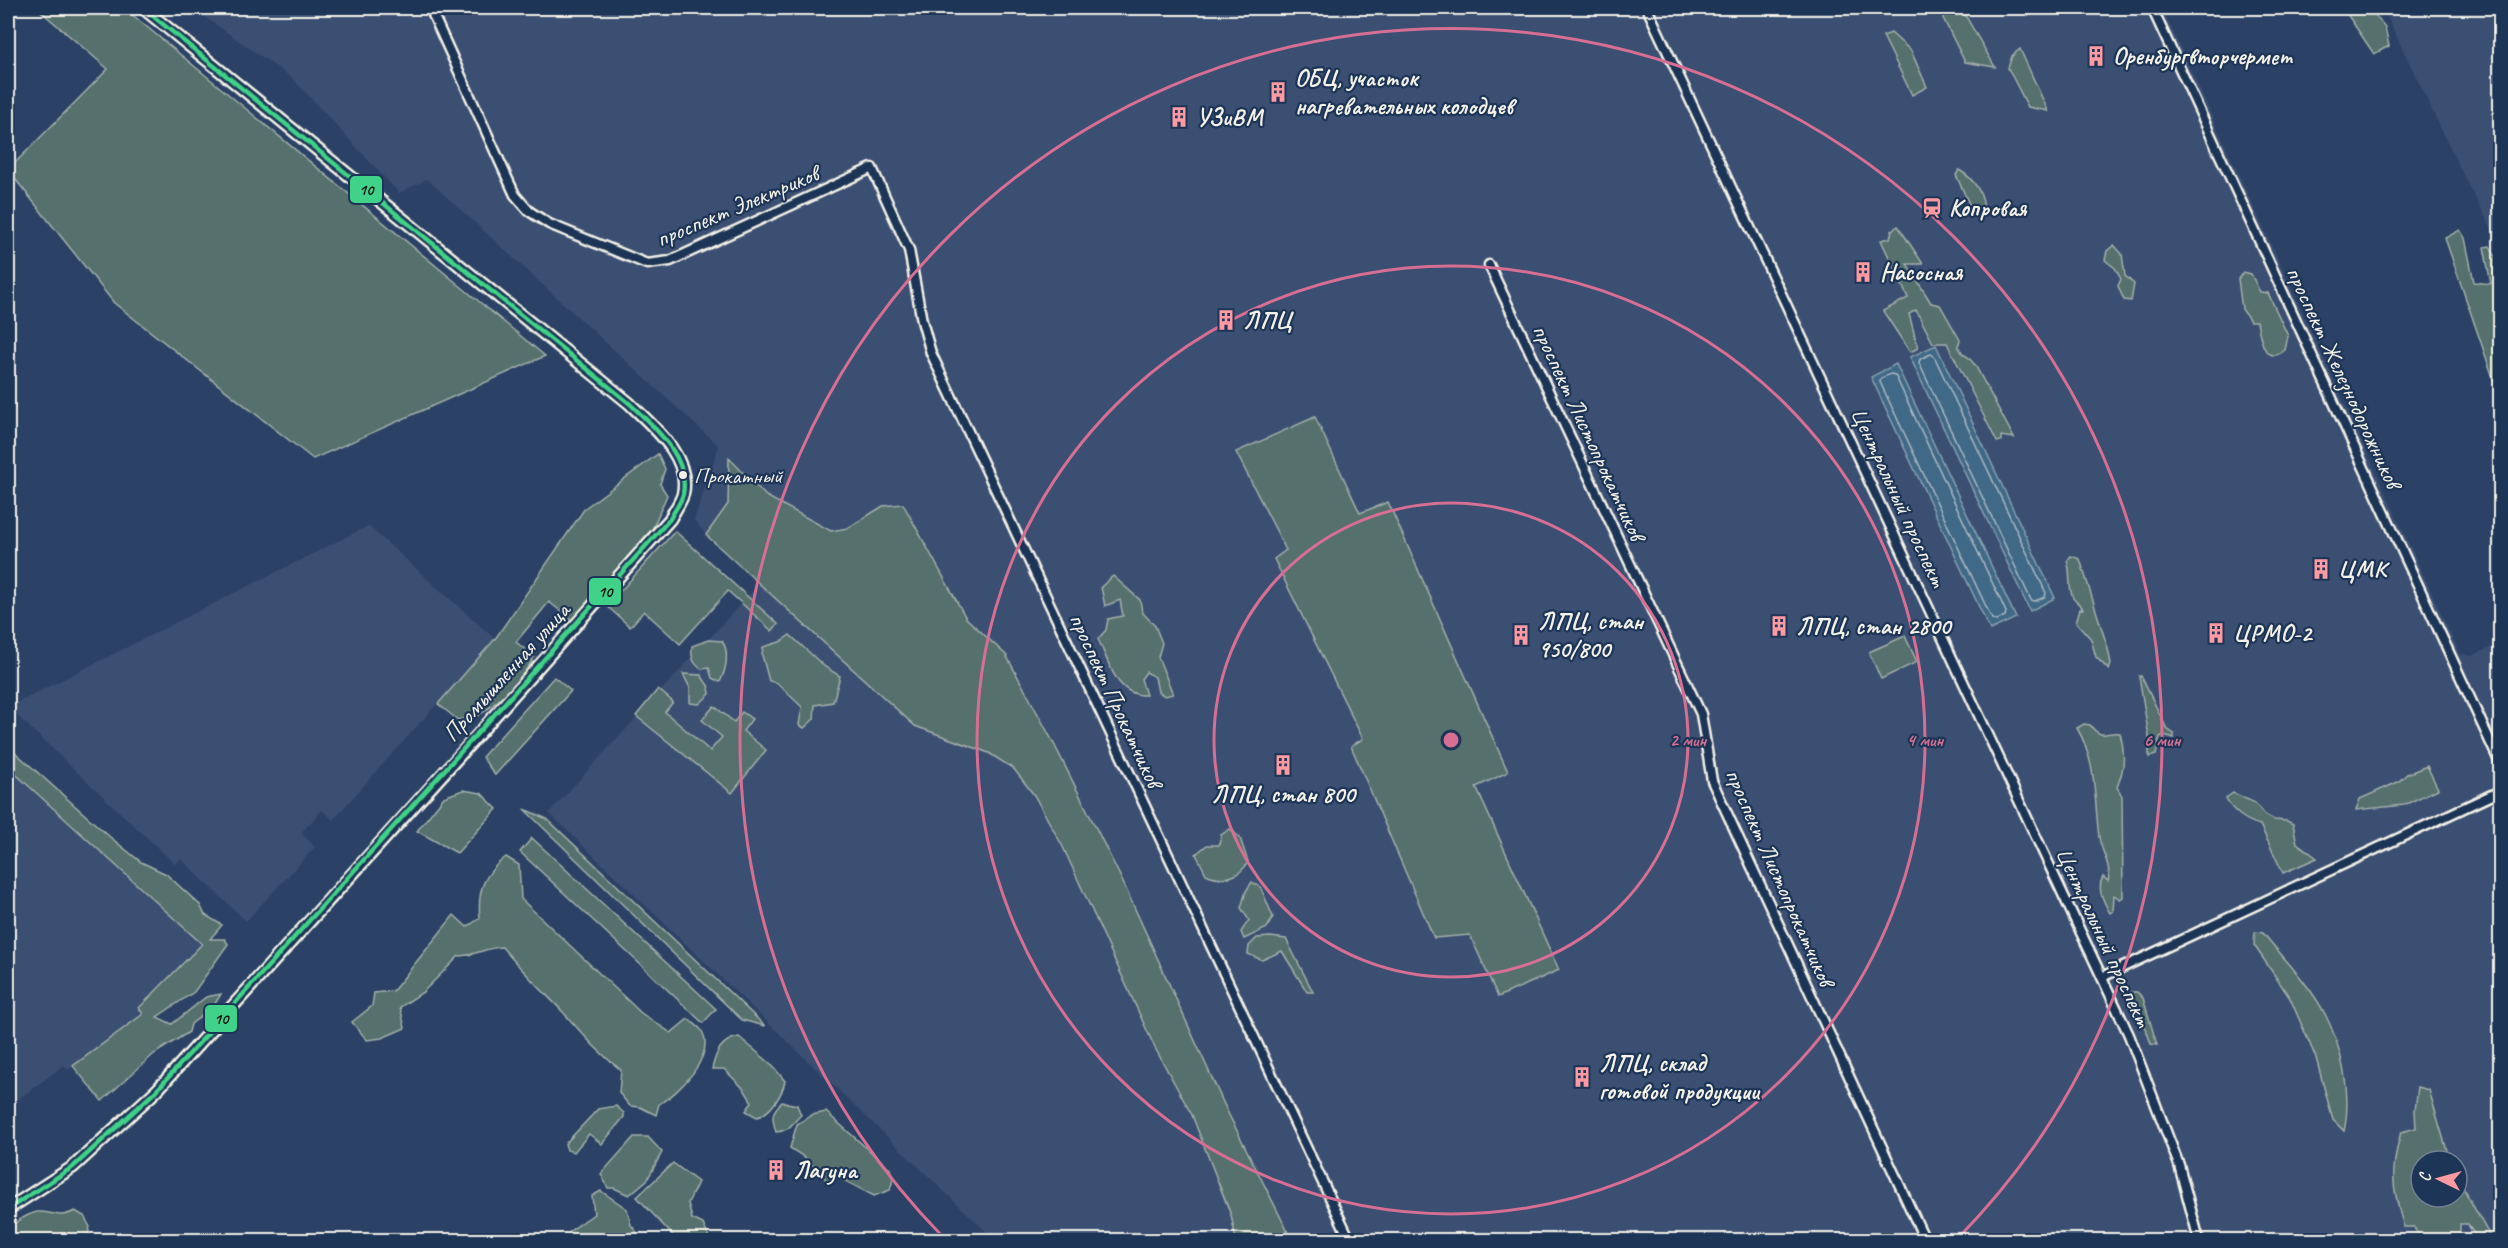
<svg xmlns="http://www.w3.org/2000/svg" width="2508" height="1248" font-family="Caveat,sans-serif">
<rect width="100%" height="100%" fill="#2b4266"/>
<filter id="ink" filterUnits="userSpaceOnUse"><feTurbulence type="fractalNoise" baseFrequency=".0167" numOctaves="2"/><feDisplacementMap in="SourceGraphic" scale="12" xChannelSelector="R" yChannelSelector="G"/><feConvolveMatrix kernelMatrix="1 2 1 2 8 2 1 2 1" color-interpolation-filters="sRGB"/></filter>
<g filter="url(#ink)">
<!-- built -->
<g fill="#3a4f73" fill-rule="evenodd">
<path d="M192 8H2162L2460 654 2472 656 2500 643V1240H995L549 813 759 584 706 535 694 520 719 446 427 179 399 193 292 78ZM2421 1161H2457V1197H2421Z"/>
<polygon points="2383,8 2500,8 2500,250 2496,236 2469,187"/>
<polygon points="368,526 495,639 333,820 322,810 301,833 315,847 246,921 181,859 175,864 8,707"/>
<polygon points="8,767 202,944 139,1007 143,1013 68,1070 64,1065 8,1107"/>
</g>
<!-- green -->
<g fill="#546f6d" stroke="#a4b0aa" stroke-width="1.5">
<polygon points="37,8 124,8 545,356 313,459 114,303 8,170 108,69"/>
<polygon points="1944,8 1961,8 1995,67 1965,62 1943,18"/>
<polygon points="2343,8 2369,8 2385,27 2389,46 2374,54"/>
<polygon points="1891,33 1911,51 1927,87 1912,95 1883,36"/>
<polygon points="2020,49 2048,111 2028,107 2008,68 2012,56"/>
<path d="M1959 170C1973 178 1986 195 1983 212L1978 215 1972 210 1956 175Z"/>
<polygon points="1898,226 1923,264 1907,264 1931,303 1940,305 1960,340 1958,346 1963,354 1968,357 1975,365 2014,438 2001,436 2001,441 1997,442 1947,343 1933,343 1916,310 1909,314 1918,348 1910,352 1883,311 1908,298 1881,240 1890,238 1892,230"/>
<polygon points="2460,230 2465,238 2474,282 2491,284 2484,247 2490,246 2500,265 2499,395 2445,238"/>
<polygon points="2114,245 2122,254 2125,276 2134,284 2131,301 2124,300 2118,286 2121,279 2115,268 2105,260 2107,251"/>
<path d="M2243 272 2251 274 2260 292 2268 293 2288 336 2285 350C2264 367 2260 337 2257 321H2250L2242 309 2238 279Z"/>
<polygon points="1315,417 1360,513 1388,502 1508,772 1476,787 1559,970 1498,997 1470,935 1434,938 1351,746 1363,739 1274,559 1286,550 1236,452"/>
<path d="M658 454 665 469 660 484 667 495 651 532 572 620 549 602 516 642 534 657C523 678 498 704 477 716 472 719 464 719 458 720L438 704 495 639 585 508Z"/>
<polygon points="729,458 766,496 831,531 848,528 883,506 903,504 966,618 1006,655 1052,740 1120,876 1227,1111 1292,1240 1236,1240 1231,1215 1192,1115 1155,1048 1063,847 1034,795 1014,769 989,753 915,726 706,535 728,504"/>
<polygon points="675,531 778,624 772,631 728,591 680,644 644,611 630,627 607,606"/>
<path d="M2071 556 2080 559 2108 649 2111 664 2109 670 2096 657 2091 639 2076 622 2080 609H2083C2081 604 2075 602 2073 598 2067 585 2072 573 2067 561Z"/>
<path d="M1113 576 1140 600 1142 612 1155 626 1162 643 1158 657 1173 694 1165 696 1158 692 1155 677 1146 672 1141 679 1146 695C1116 696 1109 662 1098 639L1106 630 1108 619 1123 616 1120 600 1105 606 1101 587Z"/>
<polygon points="790,635 825,667 840,676 833,702 815,705 814,719 804,728 799,725 802,707 777,683 769,681 762,655 763,647 780,642"/>
<polygon points="1905,636 1917,662 1881,679 1869,652"/>
<path d="M708 640 722 641C730 652 726 670 720 682L712 678 709 668 701 669C692 662 691 656 692 646Z"/>
<polygon points="683,674 701,675 709,687 710,694 699,704 690,703 690,688"/>
<polygon points="2139,676 2141,676 2167,729 2174,734 2174,738 2164,735 2160,737 2156,755 2149,757 2149,737"/>
<polygon points="554,677 571,691 495,775 482,757"/>
<polygon points="658,689 673,702 665,712 710,751 722,737 702,720 714,706 734,722 742,712 752,719 743,731 766,750 732,793 636,716"/>
<path d="M2084 724 2090 725C2102 741 2106 731 2120 733 2125 753 2125 768 2117 787L2122 796 2123 897 2120 899 2114 895 2113 911 2110 913C2104 902 2096 889 2103 877L2108 881C2112 865 2101 852 2099 837 2094 799 2097 762 2077 728Z"/>
<polygon points="8,746 110,837 141,862 166,874 200,905 205,915 222,925 210,939 225,939 228,944 194,992 157,1017 172,1024 206,997 221,994 213,1007 191,1024 189,1032 154,1054 102,1101 73,1066 143,1014 139,1008 202,944 8,767"/>
<polygon points="2427,766 2438,789 2404,805 2356,810 2360,799 2398,782 2407,774"/>
<polygon points="463,790 481,793 497,809 457,853 417,831 444,797"/>
<path d="M2233 793 2255 803 2265 815 2274 820 2287 821 2293 824 2297 843 2317 858 2283 873 2260 825C2246 821 2232 812 2226 798Z"/>
<polygon points="524,809 547,819 765,1026 742,1020"/>
<path d="M1230 829 1240 838 1248 862C1239 879 1222 881 1206 874L1196 854 1207 845H1219L1221 835Z"/>
<polygon points="532,838 716,1009 703,1023 520,852"/>
<path d="M506 857 519 865 521 899 641 1013 671 1033 688 1019C692 1022 700 1027 702 1031 716 1056 678 1094 659 1104L656 1115 640 1107 630 1106 619 1093 621 1070C596 1051 583 1034 562 1011 542 990 521 970 502 947 483 948 478 955 459 956L423 992 400 1007 405 1028 382 1038 367 1040 352 1022 372 1006 374 993 393 991 454 915 467 927 480 918C477 891 484 873 506 857Z"/>
<polygon points="1252,882 1261,888 1273,917 1267,928 1244,939 1241,932 1249,920 1241,908 1246,891"/>
<path d="M2255 932 2263 933C2284 959 2310 985 2325 1014 2342 1047 2352 1095 2344 1131L2333 1120 2316 1058 2290 998 2254 945Z"/>
<polygon points="1270,937 1286,939 1313,992 1307,992 1282,951 1262,960 1248,954 1249,946 1257,938"/>
<polygon points="2126,992 2137,992 2143,998 2157,1045 2151,1044 2144,1023"/>
<path d="M739 1037 771 1064 785 1081C782 1095 771 1113 757 1117L746 1111 752 1102 744 1089 724 1069H712C716 1052 721 1040 739 1037Z"/>
<path d="M2418 1087 2429 1090 2450 1161H2421V1197H2457V1177L2492 1240H2479L2467 1224H2460V1240H2421L2414 1227H2404C2392 1187 2390 1173 2401 1132L2416 1128 2415 1111Z"/>
<path d="M782 1102 797 1105 801 1115C792 1123 790 1131 776 1132 772 1118 770 1113 782 1102Z"/>
<polygon points="616,1106 624,1113 624,1117 602,1144 589,1134 574,1152 567,1150 565,1144 598,1109"/>
<polygon points="826,1112 890,1169 893,1179 890,1190 874,1196 836,1176 829,1183 807,1159 790,1148 797,1124 812,1115"/>
<polygon points="634,1137 648,1137 662,1152 647,1180 629,1195 614,1188 608,1188 601,1174"/>
<polygon points="673,1163 698,1182 688,1203 692,1219 703,1224 710,1240 677,1240 637,1197"/>
<polygon points="601,1191 627,1209 631,1225 643,1240 569,1240 570,1231 594,1214 592,1196"/>
<path d="M75 1211 84 1216 90 1227 87 1237 77 1240H8V1228C16 1222 28 1213 38 1212 55 1211 57 1220 75 1211Z"/>
</g>
<!-- water -->
<g fill="#406887" stroke="#889fae" stroke-width="1.5">
<polygon points="1936,345 2055,598 2030,611 1910,357"/>
<polygon points="1896,364 2016,618 1990,630 1871,377"/>
</g>
<g fill="none" stroke-linecap="round" stroke-linejoin="round">
<!-- shore -->
<g stroke="#acbac1" stroke-width="1.5">
<polygon points="1931,354 1934,356 2046,593 2045,597 2035,601 2031,600 1919,363 1920,359"/>
<polygon points="1891,374 1895,375 2006,612 2005,616 1996,621 1992,619 1880,382 1881,378"/>
</g>
<!-- minor casing -->
<g stroke="#f4f1e8" stroke-width="13">
<g id="minor">
<polyline points="430,8 515,195 529,211 549,224 647,264 670,261 872,168 909,250 922,321 931,353 1350,1240"/>
<polyline points="1647,8 2129,1035 2179,1165 2199,1240"/>
<polyline points="2152,8 2500,763"/>
<polyline points="1489,265 1701,714 1712,781 1925,1240"/>
<polyline points="2102,977 2500,791"/>
</g>
</g>
<!-- tertiary casing -->
<g stroke="#f4f1e8" stroke-width="15">
<path id="tertiary" d="M8 1209 73 1167 157 1090 460 755 670 519C674 511 681 502 683 494 691 456 652 426 629 403L143 8"/>
</g>
<!-- minor -->
<use href="#minor" stroke="#1d3557" stroke-width="8"/>
<!-- tertiary -->
<use href="#tertiary" stroke="#1d3557" stroke-width="10"/>
<!-- bus-1 casing -->
<g stroke="#1d3557" stroke-width="9">
<path id="bus-1" d="M8 1209 73 1167 157 1090 670 519C674 511 681 503 683 494 690 456 653 426 629 403L143 8"/>
</g>
<!-- bus-1 -->
<use href="#bus-1" stroke="#40d288" stroke-width="4.5"/>
</g>
</g>
<!-- distance rings -->
<g fill="none" stroke="#d66f93" stroke-width="3">
<circle cx="1451" cy="740" r="237"/>
<circle cx="1451" cy="740" r="474"/>
<path d="M944 1238A711 711 0 1 1 1958 1238"/>
</g>
<!-- icons -->
<defs>
<g id="building-bare" transform="scale(1.62)"><path d="M-4-6H4V6H1V3H-1V6H-4ZM-2.5-4.3h1.7v1.8h-1.7ZM.8-4.3h1.7v1.8H.8ZM-2.5-1h1.7V.8h-1.7ZM.8-1h1.7V.8H.8Z" fill="#ff9aa2" stroke="#1d3557" stroke-width="2.5" paint-order="stroke"/></g>
<g id="station-bare" transform="scale(1.62)"><path d="M-3-6H3Q5-6 5-4V2Q5 4 3 4L4.5 6H3L1.5 4h-3L-3 6H-4.5L-3 4Q-5 4-5 2V-4Q-5-6-3-6ZM-3.5-4v3h7v-3ZM-3.5 1v1.5H-2V1ZM2 1v1.5H3.5V1Z" fill="#ff9aa2" stroke="#1d3557" stroke-width="2.5" paint-order="stroke"/></g>
</defs>
<g fill-rule="evenodd">
<use href="#building-bare" x="2096" y="56"/>
<use href="#building-bare" x="1278" y="92"/>
<use href="#building-bare" x="1179" y="117"/>
<use href="#station-bare" x="1932" y="208"/>
<use href="#building-bare" x="1863" y="272"/>
<use href="#building-bare" x="1226" y="320"/>
<use href="#building-bare" x="2321" y="569"/>
<use href="#building-bare" x="1779" y="626"/>
<use href="#building-bare" x="2216" y="633"/>
<use href="#building-bare" x="1521" y="635"/>
<use href="#building-bare" x="1283" y="765"/>
<use href="#building-bare" x="1582" y="1077"/>
<use href="#building-bare" x="776" y="1170"/>
</g>
<!-- markers -->
<circle fill="#f4f1e8" stroke="#1d3557" stroke-width="2" cx="683" cy="475" r="5"/>
<g text-anchor="middle" stroke-width="4.5" stroke-linejoin="round" paint-order="stroke">
<!-- bus labels -->
<g font-size="22" fill="#f4f1e8" stroke="#1d3557" text-anchor="start">
<text x="694" y="483">Прокатный</text>
</g>
<!-- poi labels -->
<g font-size="24" font-weight="bold" fill="#f4f1e8" stroke="#1d3557" text-anchor="start">
<text x="2113" y="64">Оренбургвторчермет</text>
<text x="1295" y="86">ОБЦ, участок<tspan x="1295" dy="28">нагревательных колодцев</tspan></text>
<text x="1196" y="125">УЗиВМ</text>
<text x="1949" y="216">Копровая</text>
<text x="1880" y="280">Насосная</text>
<text x="1243" y="328">ЛПЦ</text>
<text x="2338" y="577">ЦМК</text>
<text x="1538" y="629">ЛПЦ, стан<tspan x="1538" dy="28">950/800</tspan></text>
<text x="1796" y="634">ЛПЦ, стан 2800</text>
<text x="2233" y="641">ЦРМО-2</text>
<text x="1283" y="802" text-anchor="middle">ЛПЦ, стан 800</text>
<text x="1599" y="1071">ЛПЦ, склад<tspan x="1599" dy="28">готовой продукции</tspan></text>
<text x="793" y="1178">Лагуна</text>
</g>
<!-- street labels -->
<g font-size="24" fill="#f4f1e8" stroke="#1d3557">
<text transform="translate(737 206) rotate(-23)" y="8">проспект Электриков</text>
<text transform="translate(2344 377) rotate(65)" y="8">проспект Железнодорожников</text>
<text transform="translate(1589 432) rotate(65)" y="8">проспект Листопрокатчиков</text>
<text transform="translate(1899 497) rotate(65)" y="8">Центральный проспект</text>
<text transform="translate(506 672) rotate(-48)" y="8">Промышленная улица</text>
<text transform="translate(1116 700) rotate(65)" y="8">проспект Прокатчиков</text>
<text transform="translate(1780 877) rotate(66)" y="8">проспект Листопрокатчиков</text>
<text transform="translate(2104 937) rotate(65)" y="8">Центральный проспект</text>
</g>
</g>
<circle cx="1451" cy="740" r="9" fill="#d66f93" stroke="#1d3557" stroke-width="3"/>
<g font-size="18" text-anchor="middle" font-weight="bold" fill="#d66f93" stroke="#1d3557" stroke-width="4.5" stroke-linejoin="round" paint-order="stroke">
<text x="1688" y="746">2 мин</text>
<text x="1925" y="746">4 мин</text>
<text x="2162" y="746">6 мин</text>
</g>
<g stroke="#1d3557" stroke-width="2">
<rect x="349" y="175" width="34" height="29" rx="6" fill="#40d288"/>
<rect x="588" y="577" width="34" height="29" rx="6" fill="#40d288"/>
<rect x="204" y="1004" width="34" height="29" rx="6" fill="#40d288"/>
</g>
<g font-size="16" text-anchor="middle" font-weight="bold" fill="#111">
<text x="366" y="195">10</text>
<text x="605" y="597">10</text>
<text x="221" y="1024">10</text>
</g>
<!-- margin -->
<rect width="2508" height="1248" fill="none" stroke="#1d3557" stroke-width="30"/>
<rect x="15" y="15" width="2478" height="1218" fill="none" stroke="#f4f1e8" stroke-width="2" filter="url(#ink)"/>
<!-- north arrow -->
<g transform="translate(2439 1179) rotate(275)"><circle r="28" fill="#1d3557" stroke="#738091" stroke-width="1.5"/>
<path d="M0-4.5L10 22L0 15L-10 22Z" fill="#ff9aa2"/>
<text y="-9" font-size="16" font-weight="bold" text-anchor="middle" fill="#f4f1e8">С</text>
</g>
</svg>
